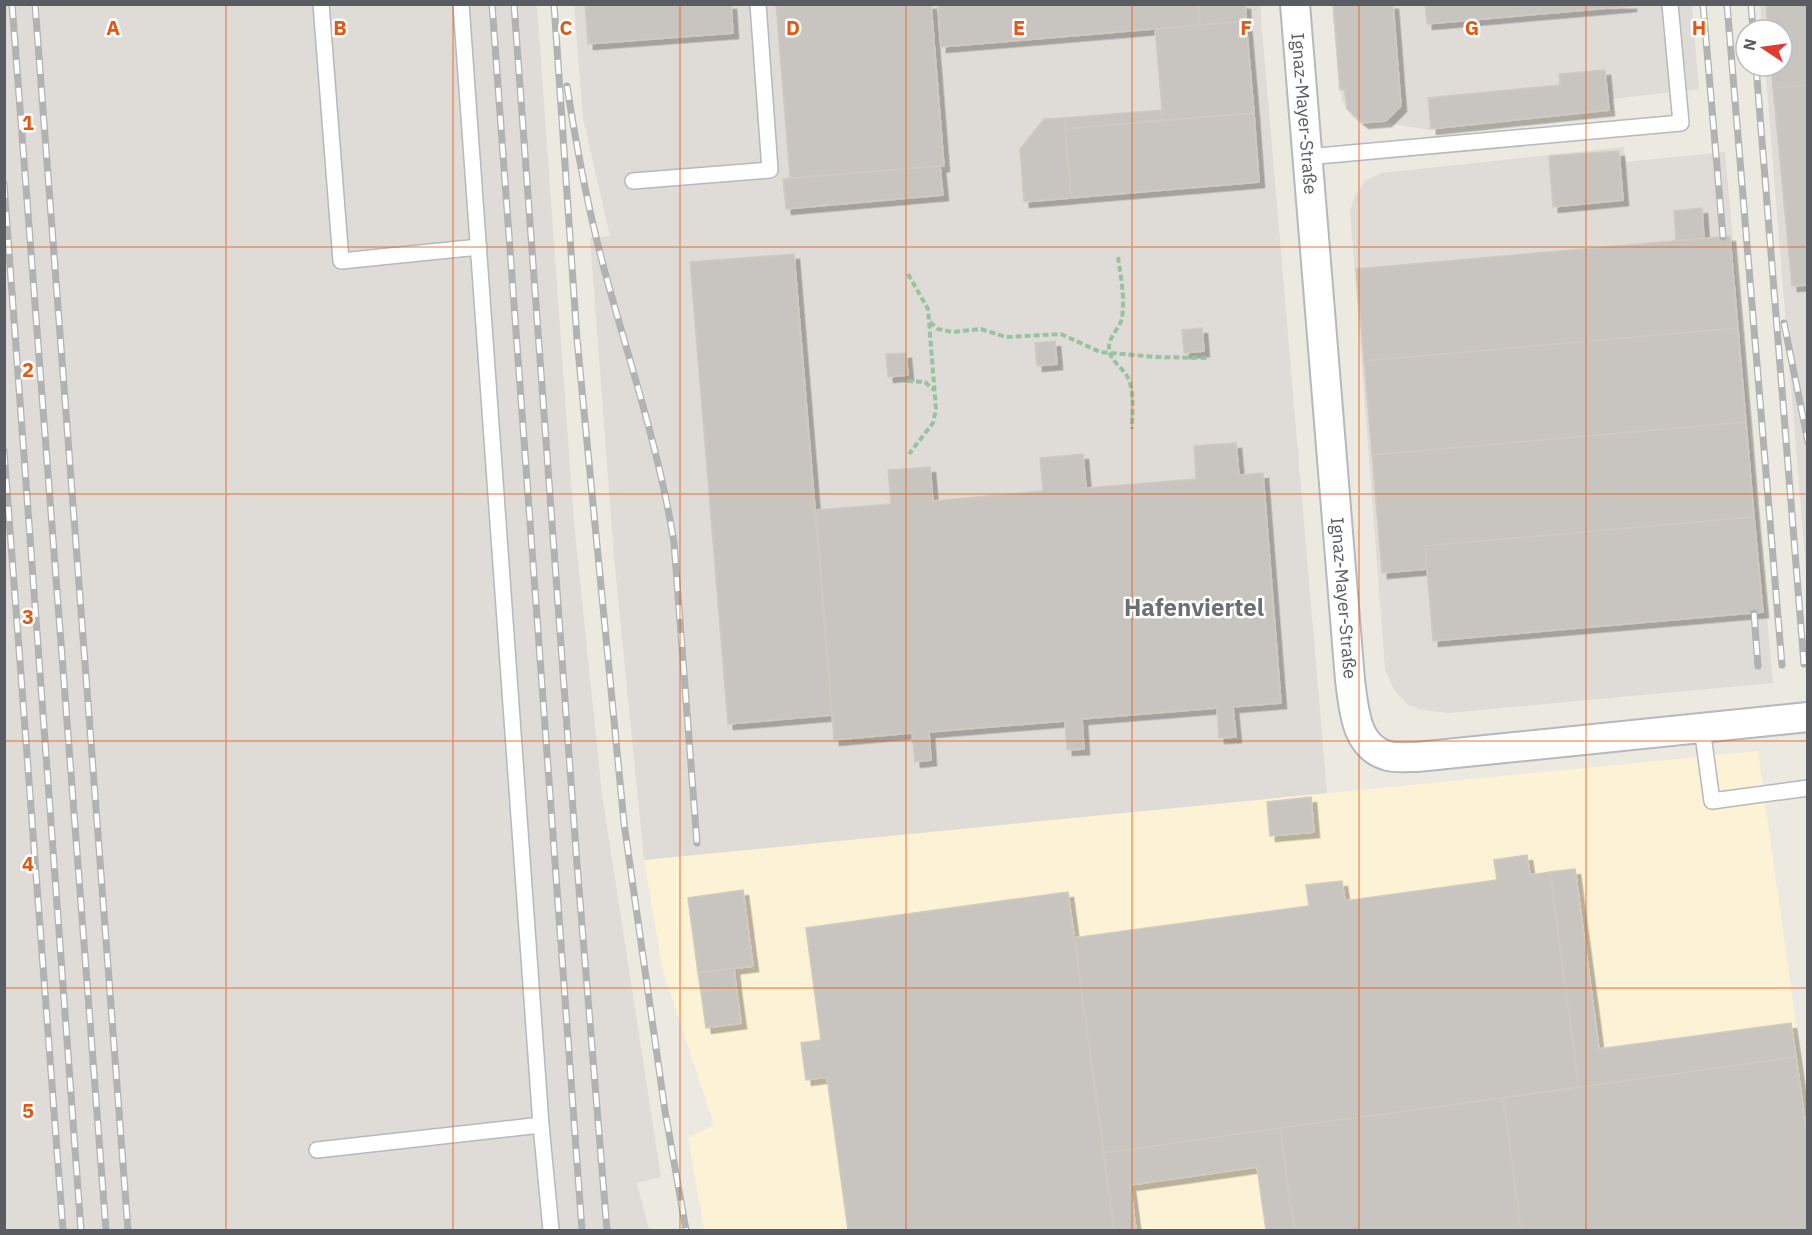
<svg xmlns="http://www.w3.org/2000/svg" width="1812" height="1235" font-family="'IBM Plex Sans',sans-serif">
<defs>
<filter id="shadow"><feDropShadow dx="5.5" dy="5.5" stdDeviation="0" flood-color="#0004"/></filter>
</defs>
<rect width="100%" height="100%" fill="#ebe9e0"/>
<!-- commercial -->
<polygon fill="#fcf2d5" points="1758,751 1807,1103 1807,1230 704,1230 688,1138 714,1125 663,972 644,860"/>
<!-- industrial -->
<g fill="#dfdcd8">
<polygon points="5,5 537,5 574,522 602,794 661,1177 637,1183 649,1230 5,1230"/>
<polygon points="574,5 1260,5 1327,793 644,860 614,557 590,238 610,236 583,118"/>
<polygon points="1332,5 1692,5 1699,89 1612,99 1613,110 1428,130 1388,123 1364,125 1346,109 1342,100"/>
<polygon points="1760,5 1807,5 1807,583 1765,66 1782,66 1782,30 1762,30"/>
<polygon points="1624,147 1625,162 1725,152 1773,683 1449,713 1422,710 1407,704 1394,690 1385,669 1350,211 1355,196 1365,181 1382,173"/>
</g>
<!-- building -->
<g fill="#c8c5c0" stroke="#d0cabf" stroke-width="1.5" filter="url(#shadow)">
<polygon points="585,4 731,4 733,33 588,44"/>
<polygon points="776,4 931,4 944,166 790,178"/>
<polygon points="938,4 1198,4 1200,25 941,47"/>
<polygon points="1198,4 1245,4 1246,21 1200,25"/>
<polygon points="1333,4 1393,4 1401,106 1386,121 1363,123 1347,109 1345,89 1340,90"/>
<polygon points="1425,4 1631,4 1631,6 1427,24"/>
<polygon points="1766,4 1808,4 1808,85 1773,88 1771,66 1782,66 1782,30 1768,30"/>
<polygon points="1246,21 1254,113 1163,120 1155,29"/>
<polygon points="1605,70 1609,110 1431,129 1428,98 1560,85 1559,74"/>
<polygon points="1808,85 1808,285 1792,286 1773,88"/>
<polygon points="1162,110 1163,120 1065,129 1064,118"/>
<polygon points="1254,113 1259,182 1071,198 1065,129"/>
<polygon points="1064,118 1071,198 1024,202 1020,149 1044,119"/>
<polygon points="1619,151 1623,200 1553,207 1549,156"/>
<polygon points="940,166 943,195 786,209 783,179"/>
<polygon points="1702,208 1704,238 1676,241 1674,211"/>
<polygon points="1730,236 1738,328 1364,361 1356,269"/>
<polygon points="794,254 832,715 728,724 690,262"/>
<polygon points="1202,328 1204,351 1184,353 1182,330"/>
<polygon points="1738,328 1746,422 1372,455 1364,361"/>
<polygon points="1055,341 1057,364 1037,366 1035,343"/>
<polygon points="906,353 908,375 888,377 886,354"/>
<polygon points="1746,422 1754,517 1425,546 1427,569 1382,573 1372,455"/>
<polygon points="1236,443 1239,475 1263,473 1281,703 1233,707 1236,737 1219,738 1217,708 1082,719 1084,749 1067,750 1065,721 929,732 931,760 915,762 912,733 834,740 816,510 891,504 888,470 930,467 933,501 1043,491 1040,458 1083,454 1086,488 1196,479 1194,446"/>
<polygon points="1754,517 1763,612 1433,641 1425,546"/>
<polygon points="1311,797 1314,832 1270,836 1267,802"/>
<polygon points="1527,855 1530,875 1550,872 1579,1087 1104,1153 1074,938 1309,906 1306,885 1342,881 1345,901 1497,880 1494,860"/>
<polygon points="1575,869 1599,1049 1791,1023 1796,1057 1579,1087 1550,872"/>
<polygon points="743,890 753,966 698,973 688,898"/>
<polygon points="1068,892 1114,1230 848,1230 827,1077 806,1080 801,1043 821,1040 806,928"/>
<polygon points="734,968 736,987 701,992 698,973"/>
<polygon points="736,987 741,1023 706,1028 701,992"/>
<polygon points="1796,1057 1808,1142 1808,1230 1521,1230 1503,1098"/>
<polygon points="1503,1098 1521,1230 1294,1230 1280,1128"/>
<polygon points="1280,1128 1294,1230 1266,1230 1257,1167 1130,1185 1136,1230 1114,1230 1104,1153"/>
</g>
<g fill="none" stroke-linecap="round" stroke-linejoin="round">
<!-- service casing -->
<g stroke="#b6b8bd" stroke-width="18">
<g id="service">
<polyline points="321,4 341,261 479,247"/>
<polyline points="461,4 541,1125 551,1230"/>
<polyline points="1307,157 1681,123 1670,4"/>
<polyline points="633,181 770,170 758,4"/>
<polyline points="1702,728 1712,801 1808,788"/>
<polyline points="317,1150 541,1125"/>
</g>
</g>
<!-- minor casing -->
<g stroke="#b6b8bd" stroke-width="32">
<g id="minor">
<path id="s1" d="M1295 4 1350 680C1354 709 1355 747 1388 756 1397 758 1408 757 1417 757L1808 717"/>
</g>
</g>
<!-- path -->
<g stroke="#97c3a2" stroke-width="4" stroke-dasharray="6 3" stroke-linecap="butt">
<path d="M1118 257C1121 277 1125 298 1122 318 1120 328 1109 336 1109 347 1109 361 1123 367 1128 378 1135 393 1132 413 1132 429"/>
<polyline points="908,274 928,309 936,409 933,423 909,454"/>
<polyline points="930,322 938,329 952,332 981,329 1006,337 1061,334 1100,352 1156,357 1207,358"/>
<polyline points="907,381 925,382 934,390"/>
</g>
<!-- service -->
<use href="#service" stroke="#fff" stroke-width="15"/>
<!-- minor -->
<use href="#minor" stroke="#fff" stroke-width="28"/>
<!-- rail casing -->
<g stroke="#b1b2b2" stroke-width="7">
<g id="rail">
<polyline points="12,4 106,1230"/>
<polyline points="35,4 128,1230"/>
<polyline points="492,4 582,1230"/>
<polyline points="514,4 577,864 607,1230"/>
<polyline points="554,4 577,339 624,823 665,1111 686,1230"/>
<polyline points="1703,4 1723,237"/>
<polyline points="1727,4 1782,665"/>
<polyline points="1751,4 1753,30"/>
<polyline points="1756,66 1804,664"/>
<path d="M567 86C577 151 590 219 608 283 632 370 660 454 674 543L697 843"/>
<polyline points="4,184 81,1230"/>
<polyline points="1784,323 1808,442"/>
<polyline points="4,451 63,1230"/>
<polyline points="1754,613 1758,666"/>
</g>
</g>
<!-- rail -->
<use href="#rail" stroke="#fff" stroke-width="4.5" stroke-dasharray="14" stroke-linecap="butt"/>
</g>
<!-- grid -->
<path fill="none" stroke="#e15910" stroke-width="1.5" stroke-opacity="0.55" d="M226 4V1230M453 4V1230M680 4V1230M906 4V1230M1132 4V1230M1359 4V1230M1586 4V1230M4 247H1808M4 494H1808M4 741H1808M4 988H1808"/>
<g text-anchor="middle" stroke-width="5" stroke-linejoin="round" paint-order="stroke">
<!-- street labels -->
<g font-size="18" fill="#595d61" stroke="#fff">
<text dy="6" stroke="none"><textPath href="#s1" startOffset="110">Ignaz-Mayer-Straße</textPath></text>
<text dy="6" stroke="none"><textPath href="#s1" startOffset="596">Ignaz-Mayer-Straße</textPath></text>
</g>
<!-- district labels -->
<g font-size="24" font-weight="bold" fill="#6a6f73" stroke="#fff">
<text x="1194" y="616">Hafenviertel</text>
</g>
</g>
<g font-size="20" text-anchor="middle" font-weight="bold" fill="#e15910" stroke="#fff" stroke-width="5" stroke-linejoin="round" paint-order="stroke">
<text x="113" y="35">A</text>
<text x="340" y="35">B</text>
<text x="566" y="35">C</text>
<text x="793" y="35">D</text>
<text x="1019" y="35">E</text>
<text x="1246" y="35">F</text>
<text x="1472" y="35">G</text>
<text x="1699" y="35">H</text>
<text x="28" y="130">1</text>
<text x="28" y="377">2</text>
<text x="28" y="624">3</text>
<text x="28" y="871">4</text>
<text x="28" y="1118">5</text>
</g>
<!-- border -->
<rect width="1812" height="1235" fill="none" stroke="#595d61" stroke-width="12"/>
<!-- north arrow -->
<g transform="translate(1764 48) rotate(283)"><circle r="28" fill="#ffffff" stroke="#bdbec0" stroke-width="1.5"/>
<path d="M0-4.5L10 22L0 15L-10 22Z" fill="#e13a30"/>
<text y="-9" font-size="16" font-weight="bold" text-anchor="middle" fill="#595d61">N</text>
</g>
</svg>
